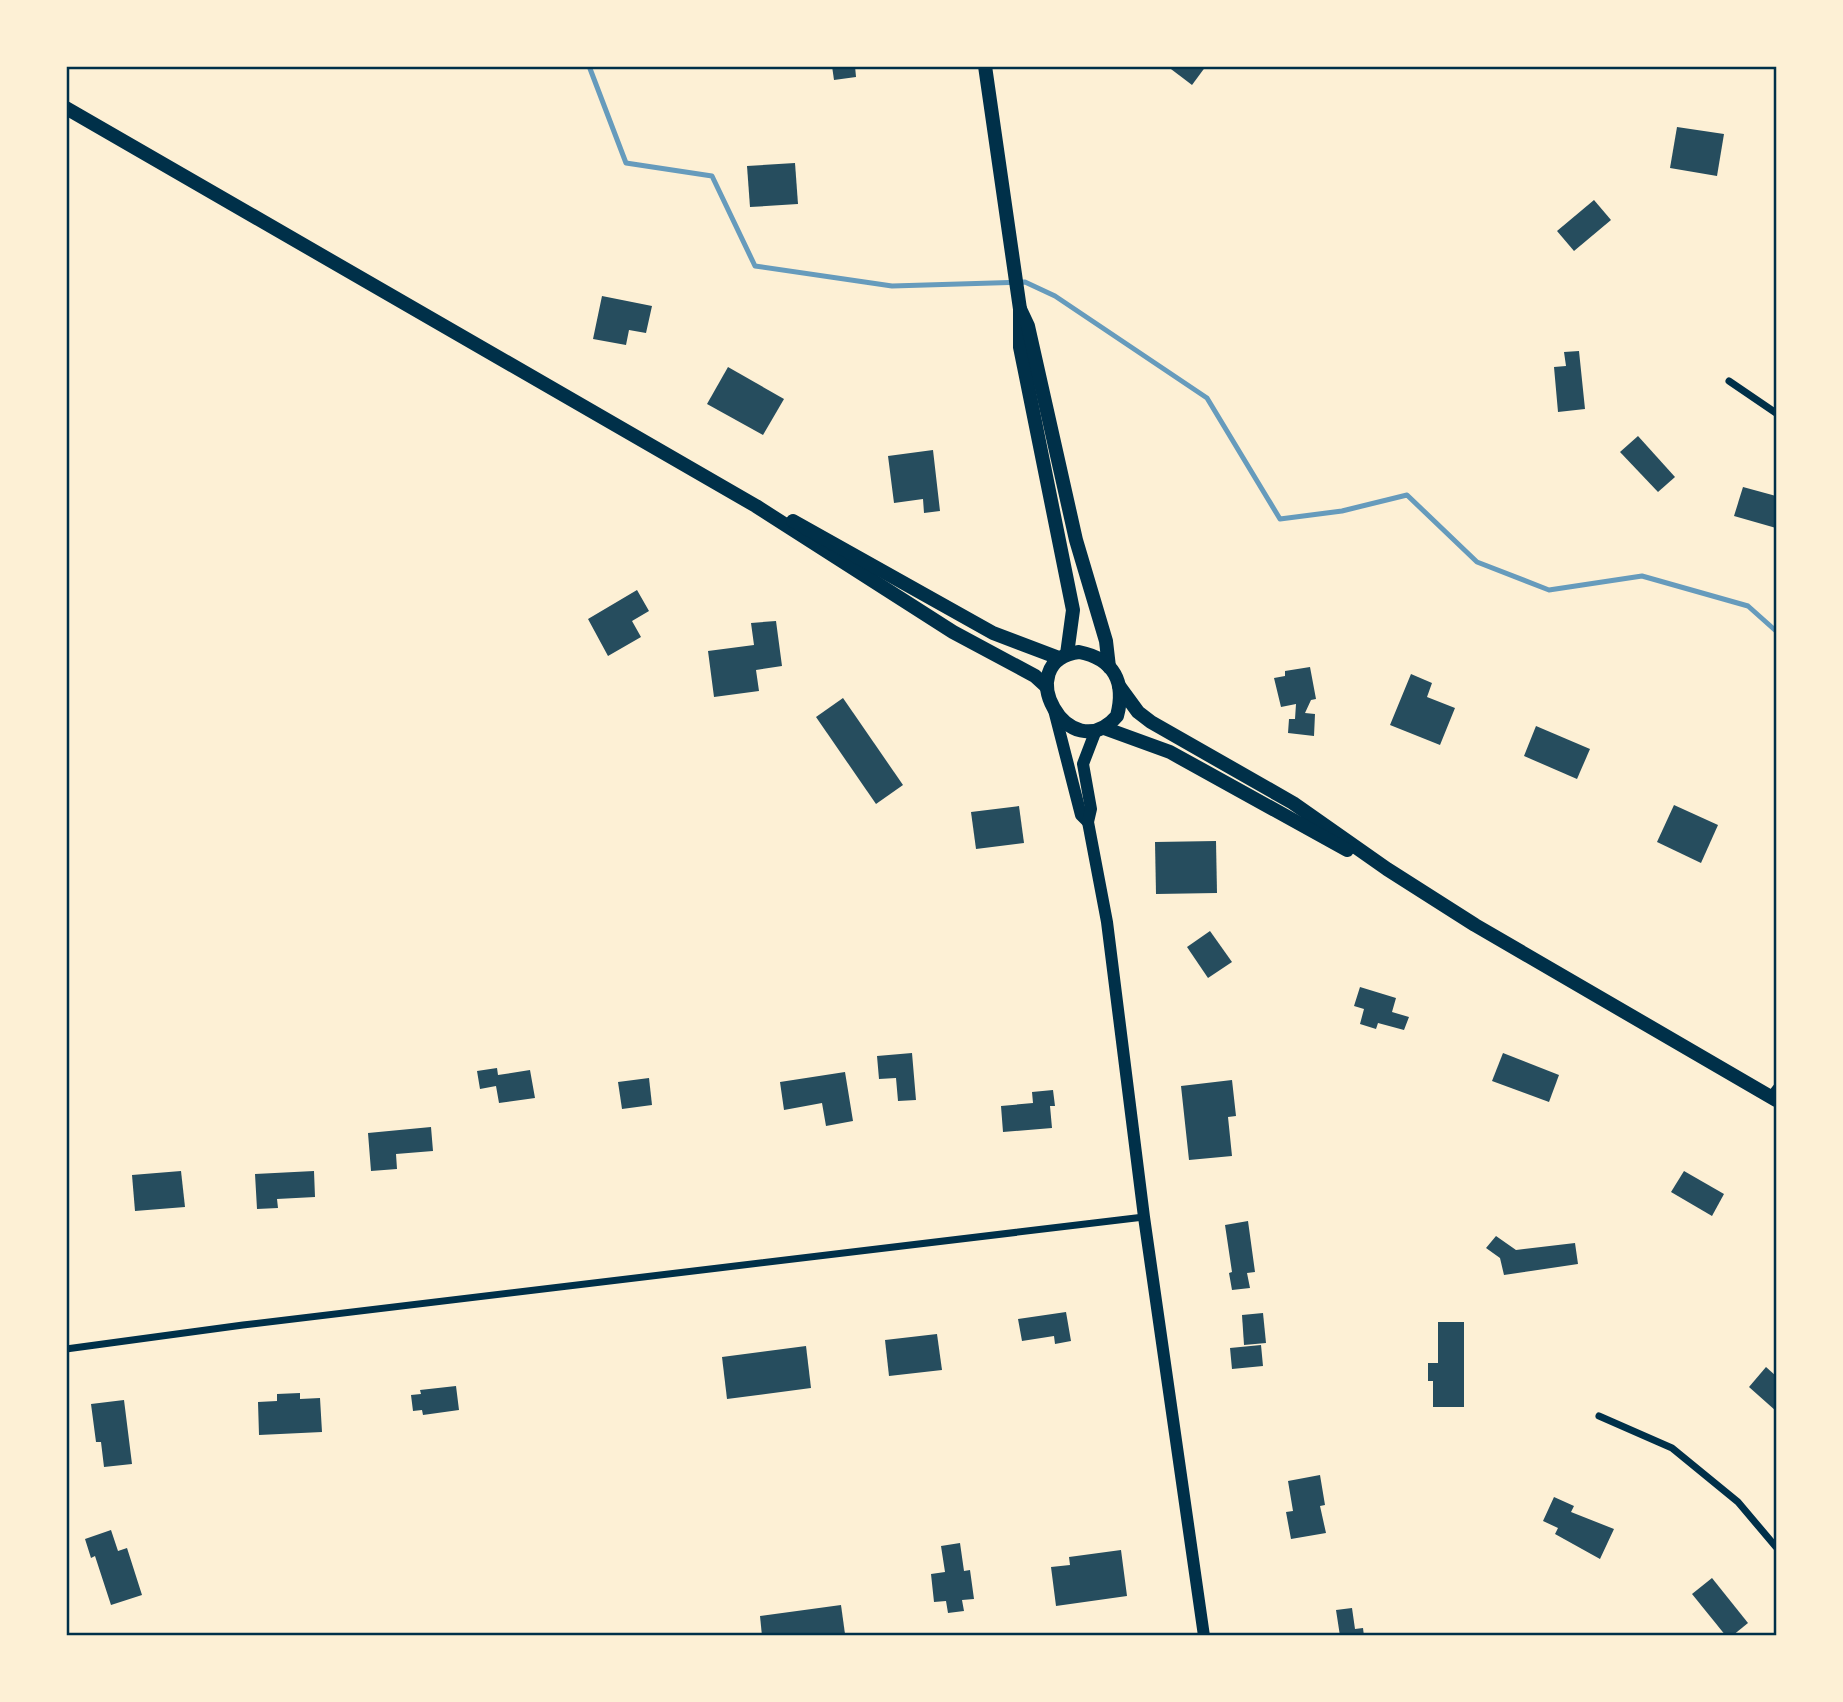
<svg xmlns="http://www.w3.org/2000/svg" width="1843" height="1702" font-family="Overpass,sans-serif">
<rect width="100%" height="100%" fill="#fdf0d5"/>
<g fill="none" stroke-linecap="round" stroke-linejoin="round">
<!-- stream -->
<polyline stroke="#669bbc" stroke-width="5" points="589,66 626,163 712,176 755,266 892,286 1025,282 1055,296 1207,398 1280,519 1342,511 1407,495 1477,562 1549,590 1642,576 1748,606 1776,631"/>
</g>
<!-- building -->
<g fill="#264d5e">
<polygon points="832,66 855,66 856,77 834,80"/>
<polygon points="1167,66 1206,66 1192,85"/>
<polygon points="1677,127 1724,134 1717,176 1670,168"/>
<polygon points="795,163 798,204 750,207 747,166"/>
<polygon points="1594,200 1611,220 1574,251 1557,231"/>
<polygon points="602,296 652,306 646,333 629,330 626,345 593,339"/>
<polygon points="1579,351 1585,409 1558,412 1554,367 1566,366 1564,352"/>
<polygon points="728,367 784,399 763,435 707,404"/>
<polygon points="1638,436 1675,477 1658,492 1620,452"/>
<polygon points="933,450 940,511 924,513 923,499 894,503 888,456"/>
<polygon points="1743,487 1776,496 1776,528 1734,516"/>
<polygon points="637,590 649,611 632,621 641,637 608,656 588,619"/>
<polygon points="776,621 782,666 756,670 759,691 714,697 708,651 754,645 751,623"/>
<polygon points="1310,667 1316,699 1311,700 1305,713 1315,714 1314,736 1288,733 1289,719 1295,719 1296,704 1281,707 1274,678 1285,676 1285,671"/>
<polygon points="1411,674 1432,683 1427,697 1455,708 1440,745 1390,725"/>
<polygon points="843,698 903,785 876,804 816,717"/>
<polygon points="1536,726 1590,749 1577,779 1524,756"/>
<polygon points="1674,805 1718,825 1701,863 1657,842"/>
<polygon points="1019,806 1024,843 976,849 971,812"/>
<polygon points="1216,841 1217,893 1156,894 1155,842"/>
<polygon points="1210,931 1232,962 1208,978 1187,947"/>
<polygon points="1360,987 1396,998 1392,1012 1409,1017 1404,1030 1378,1023 1376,1029 1360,1024 1364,1009 1354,1006"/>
<polygon points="912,1053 916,1100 898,1101 896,1078 879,1079 877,1056"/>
<polygon points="1503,1053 1559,1075 1549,1102 1492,1081"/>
<polygon points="497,1068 498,1075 530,1070 535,1098 499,1103 496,1086 480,1089 477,1071"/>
<polygon points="845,1072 853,1121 826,1126 822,1103 784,1110 780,1082"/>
<polygon points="649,1078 652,1105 622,1109 618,1082"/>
<polygon points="1232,1080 1236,1116 1228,1117 1232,1156 1189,1160 1181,1086"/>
<polygon points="1053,1090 1055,1106 1050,1106 1052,1128 1003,1132 1001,1106 1033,1103 1032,1092"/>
<polygon points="431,1127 433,1151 396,1154 397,1169 371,1171 368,1133"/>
<polygon points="181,1171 185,1207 135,1211 132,1175"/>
<polygon points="314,1171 315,1197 277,1199 278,1208 257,1209 255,1174"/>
<polygon points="1684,1171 1724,1194 1712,1216 1671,1192"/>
<polygon points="1248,1221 1255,1272 1247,1273 1250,1288 1232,1290 1229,1273 1232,1272 1225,1225"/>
<polygon points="1496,1236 1516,1250 1575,1243 1578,1264 1504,1275 1500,1258 1486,1248"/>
<polygon points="1066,1312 1071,1341 1055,1344 1054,1336 1022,1341 1018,1319"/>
<polygon points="1263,1313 1266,1343 1244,1345 1242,1315"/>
<polygon points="1438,1322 1464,1322 1464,1407 1433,1407 1433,1381 1428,1381 1428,1363 1438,1363"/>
<polygon points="937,1334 942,1370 889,1376 885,1340"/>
<polygon points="1261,1345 1263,1366 1232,1369 1230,1348"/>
<polygon points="806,1346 811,1388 727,1399 722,1357"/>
<polygon points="1766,1367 1776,1376 1776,1411 1749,1387"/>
<polygon points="456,1386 459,1410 423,1415 422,1410 413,1411 411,1395 421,1394 420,1390"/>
<polygon points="300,1393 300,1399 320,1398 322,1432 259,1435 258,1402 277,1401 277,1394"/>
<polygon points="124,1400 132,1464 104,1467 101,1442 96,1442 91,1404"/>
<polygon points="1320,1475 1325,1505 1320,1506 1326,1533 1291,1539 1286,1512 1293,1511 1288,1481"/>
<polygon points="1554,1497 1574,1506 1571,1512 1614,1529 1600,1559 1555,1534 1558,1528 1543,1521"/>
<polygon points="111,1530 118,1551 127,1548 142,1595 111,1605 95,1556 91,1558 85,1539"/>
<polygon points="960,1543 964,1571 970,1570 974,1599 962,1600 964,1611 948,1613 946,1601 934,1602 931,1574 945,1572 941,1546"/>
<polygon points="1121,1550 1127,1596 1056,1606 1051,1567 1070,1565 1069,1557"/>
<polygon points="1712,1578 1748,1623 1732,1636 1726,1636 1692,1594"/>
<polygon points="841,1605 845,1634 762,1636 760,1616"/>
<polygon points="1352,1608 1355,1629 1363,1628 1364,1636 1340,1636 1336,1610"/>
</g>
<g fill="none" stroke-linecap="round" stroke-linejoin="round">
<!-- service -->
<polyline stroke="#003049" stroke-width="5" points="1769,1095 1776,1086"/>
<!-- minor -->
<g stroke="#003049" stroke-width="7">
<polyline points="1729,381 1776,413"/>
<polyline points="66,1349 243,1325 1144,1217"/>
<polyline points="1599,1416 1672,1448 1738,1502 1776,1547"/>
</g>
<!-- tertiary -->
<g stroke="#003049" stroke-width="12">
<polyline points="1054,710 1081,815 1088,822"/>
<polyline points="1096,730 1083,764 1091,809 1088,822 1107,922 1144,1217 1204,1636"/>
</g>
<!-- secondary -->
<g stroke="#003049" stroke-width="14">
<polyline points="985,66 1020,309 1020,347 1073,610 1067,654"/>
<polyline points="66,108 756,506 953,632 1035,676 1047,687"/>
<polyline points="1020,309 1028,326 1076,540 1106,641 1109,667"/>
<polyline points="793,521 993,633 1059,658"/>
<path d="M1079 652C1114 659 1126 682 1117 716 1069 771 1009 661 1079 652Z"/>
<polyline points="1119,686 1138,712 1151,722 1293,803 1387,869 1475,925 1776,1100"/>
<polyline points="1104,728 1170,752 1347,850"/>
</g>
</g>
<!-- border -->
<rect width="1843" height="1702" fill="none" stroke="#fdf0d5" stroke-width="136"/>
<rect x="68" y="68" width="1707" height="1566" fill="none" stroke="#003049" stroke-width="2.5"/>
</svg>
